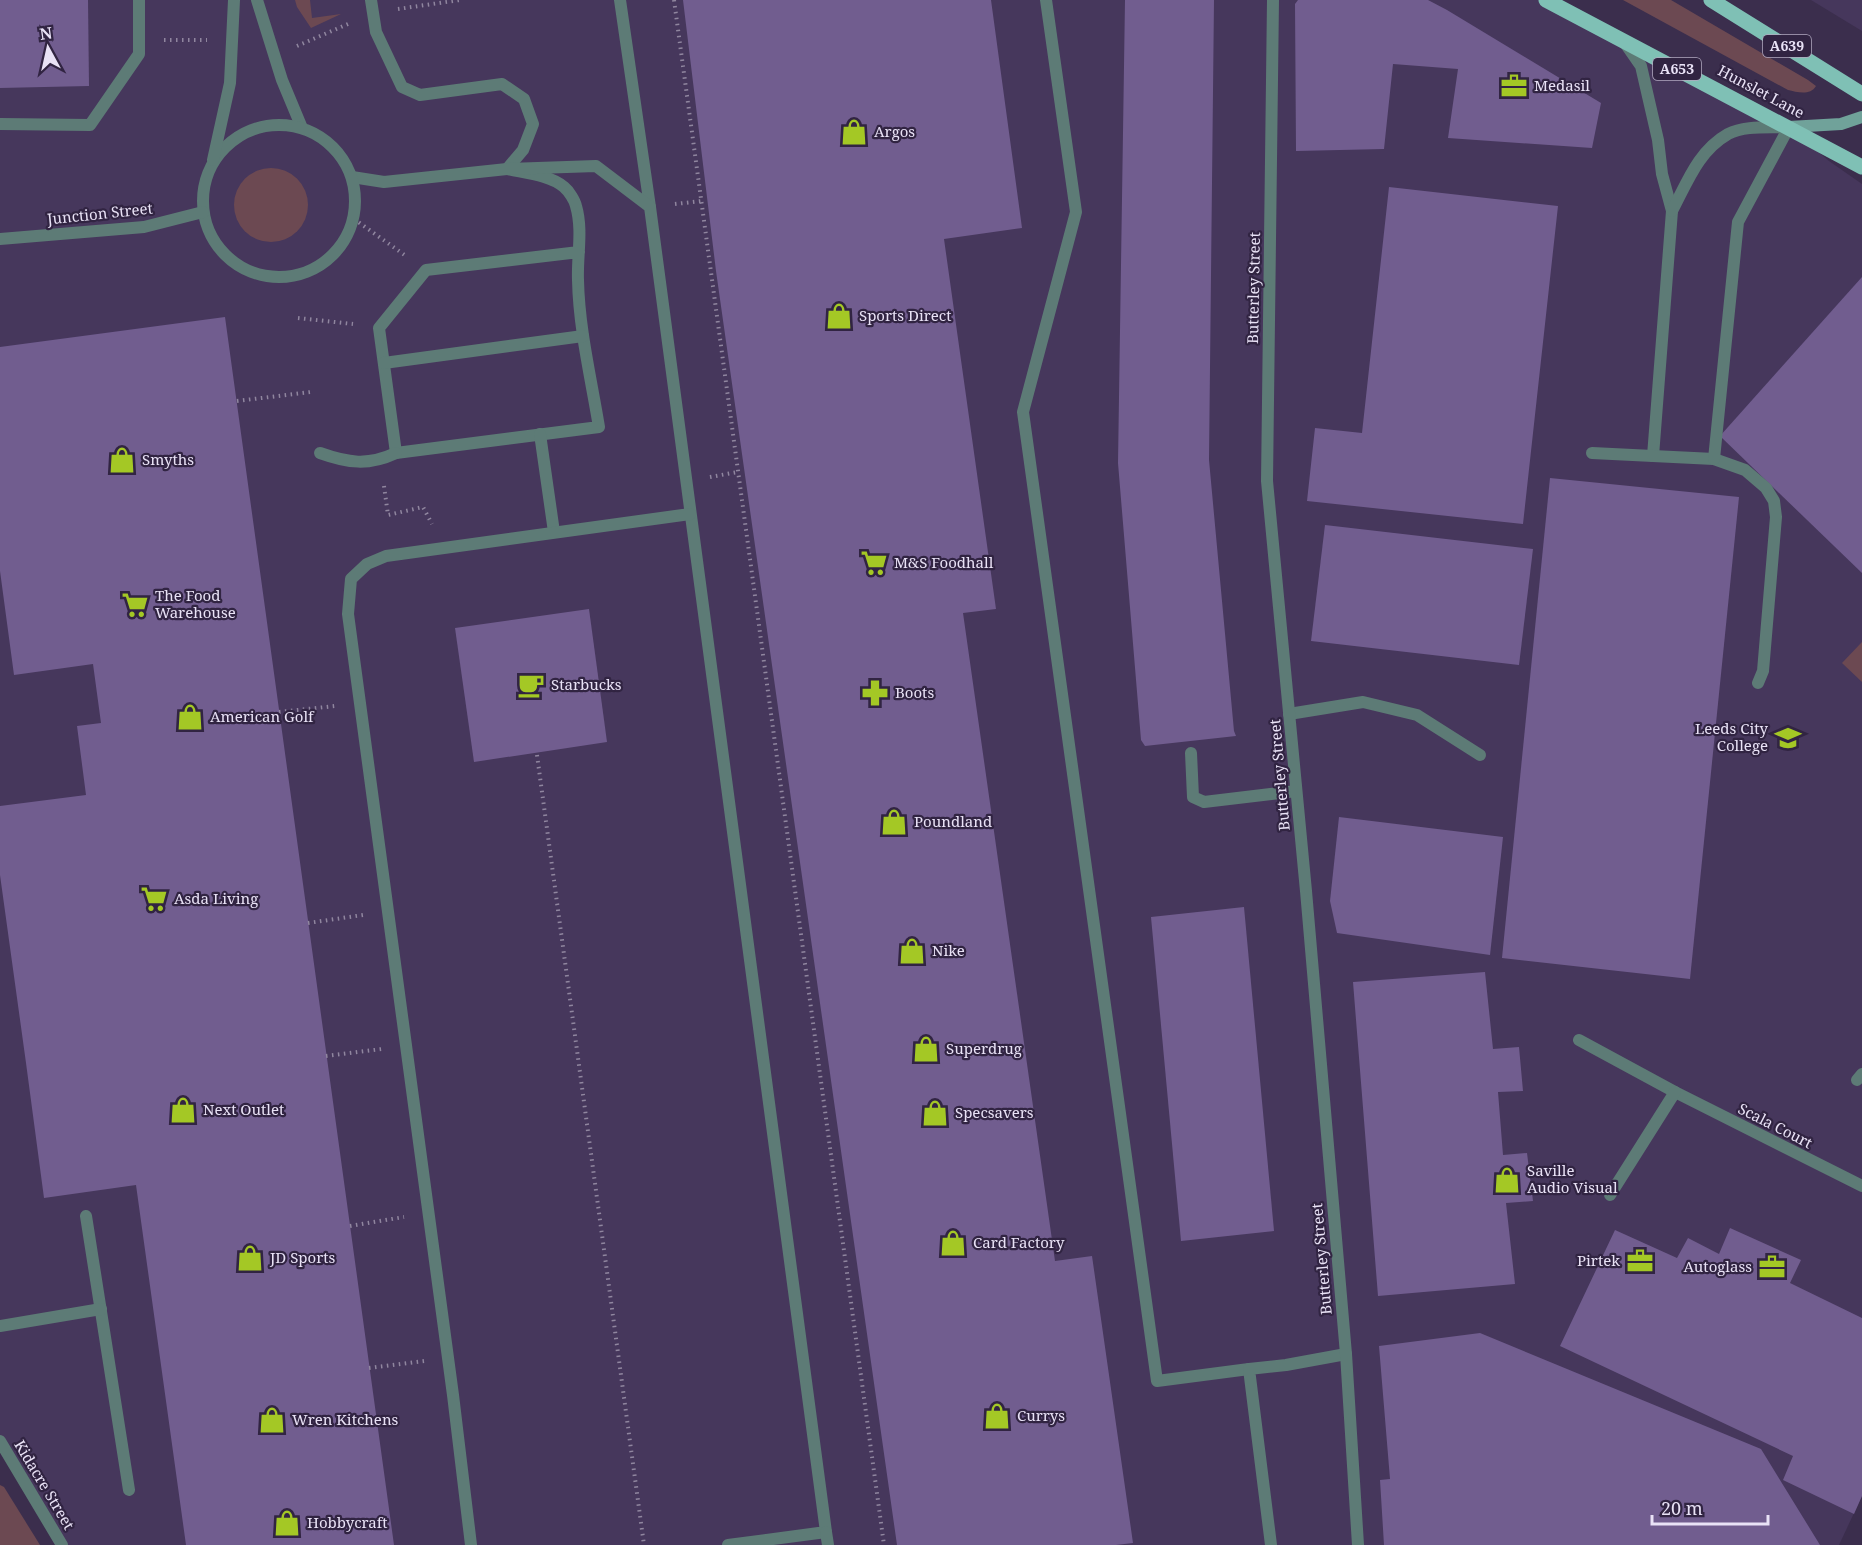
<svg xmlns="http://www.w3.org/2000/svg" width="1862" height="1545" font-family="'Noto Serif',serif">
<rect width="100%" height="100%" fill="#3b2e4d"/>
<!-- built -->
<g fill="#46375c">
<polygon points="0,0 1546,0 1789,127 1829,161 1862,184 1862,1496 1839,1545 62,1545 0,1441"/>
<polygon points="1811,0 1862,0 1862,31"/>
</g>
<!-- green -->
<g fill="#6c4952">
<polygon points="295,0 310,0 312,18 341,14 311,28 297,7"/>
<path d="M1623 0H1671L1808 80 1816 86C1810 96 1797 92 1788 90Z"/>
<circle cx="271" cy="205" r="37"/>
<polygon points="1862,642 1862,682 1842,663"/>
<polygon points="0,1485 4,1487 40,1545 0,1545"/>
</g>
<!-- building -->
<g fill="#715d8f">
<polygon points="0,0 88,0 89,86 0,88"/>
<polygon points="683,0 991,0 1022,228 944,239 996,609 963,613 1055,1261 1092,1256 1133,1543 1116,1545 897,1545 716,271"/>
<polygon points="1125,0 1214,0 1209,460 1234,731 1236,736 1145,746 1141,740 1118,463"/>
<polygon points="1298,0 1428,0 1447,10 1601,103 1592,148 1448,138 1458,69 1393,64 1384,149 1296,151 1295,4"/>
<polygon points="1389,187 1558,206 1523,524 1307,501 1315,428 1362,433"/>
<polygon points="1862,277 1862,573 1720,436"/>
<polygon points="225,317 322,1022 394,1545 186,1545 136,1185 44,1198 26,1063 0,875 0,806 86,795 77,726 101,723 93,664 14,675 0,571 0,347"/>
<polygon points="1550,478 1739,497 1690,979 1502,958"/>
<polygon points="1325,525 1533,549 1519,665 1311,641"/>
<polygon points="589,609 607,742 474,762 455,628"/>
<polygon points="1339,817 1503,837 1490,955 1337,933 1330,901"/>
<polygon points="1244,907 1274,1231 1181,1241 1151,917"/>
<polygon points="1485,972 1493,1049 1519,1047 1523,1091 1498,1092 1503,1155 1527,1153 1533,1201 1506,1203 1515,1284 1378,1296 1353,982"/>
<polygon points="1730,1228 1801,1260 1790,1283 1862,1318 1862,1496 1854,1514 1783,1480 1793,1456 1560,1346 1615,1230 1677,1258 1688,1238 1719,1254"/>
<polygon points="1480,1333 1761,1449 1820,1545 1384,1545 1380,1480 1390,1479 1379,1346"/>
</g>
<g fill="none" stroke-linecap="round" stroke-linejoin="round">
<!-- path -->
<g stroke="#90869f" stroke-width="4" stroke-dasharray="1.5 4.5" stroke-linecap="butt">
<polyline points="674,0 884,1545"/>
<polyline points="398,9 460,0"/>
<polyline points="164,40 207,40"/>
<polyline points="297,46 348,24"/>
<polyline points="675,204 702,201"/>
<polyline points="354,219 406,256"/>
<polyline points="298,318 353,324"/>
<polyline points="237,401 311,392"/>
<polyline points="710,477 738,472"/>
<polyline points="384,486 388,515 423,507 432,524"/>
<polyline points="279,712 335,706"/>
<polyline points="537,755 644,1545"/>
<polyline points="308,923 363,915"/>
<polyline points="326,1056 382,1049"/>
<polyline points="350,1226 404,1217"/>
<polyline points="369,1368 424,1361"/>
</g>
<!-- lane -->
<g stroke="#5d7b76" stroke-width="12">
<path d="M371 0 376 32 402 87 420 95 502 84 524 99 533 124 523 150 507 169C525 173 550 175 564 187 569 191 575 201 576 206 583 230 577 256 578 280 579 329 591 378 599 427L396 453 379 328 426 270 579 252"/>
<polyline points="620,0 650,207"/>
<polyline points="1046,0 1076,212 1023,412 1157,1381 1249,1369"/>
<polyline points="1625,43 1641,66 1658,140 1662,174 1672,211 1653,456"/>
<polyline points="0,124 90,125 139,54 139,0"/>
<polyline points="352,177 384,182 507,169 596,166 650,207 826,1532 728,1545"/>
<path d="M1672 211C1687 183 1698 151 1728 134 1745 125 1769 128 1788 127"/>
<polyline points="384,363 583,336"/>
<polyline points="540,434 554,532"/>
<path d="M320 453C348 463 368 466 396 453"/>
<polyline points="1289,714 1363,702 1417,715 1480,755"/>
<polyline points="1191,753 1193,797 1204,802 1296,791"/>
<polyline points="86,1216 129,1490"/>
<polyline points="0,1326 101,1309"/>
<polyline points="826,1532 828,1545"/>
<polyline points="471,1545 453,1395 348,614 351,579 367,564 386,556 690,514"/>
<polyline points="1271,1545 1249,1369 1286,1365 1346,1354"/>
</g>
<!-- street -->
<g stroke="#5d7b76" stroke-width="12">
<polyline points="257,0 282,80 302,128"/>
<polyline points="1273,0 1267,481 1306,891 1346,1354 1358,1545"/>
<circle cx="279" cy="201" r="76"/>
<polyline points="213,160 230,83 234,0"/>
<polyline points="0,239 144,227 203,212"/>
<polyline points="1592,453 1714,459 1745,470 1766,488 1774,501 1776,517 1763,671 1758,683"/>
<polyline points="1714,459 1738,222 1789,127"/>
<polyline points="1579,1040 1675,1092 1862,1186"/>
<polyline points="1857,1080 1862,1074"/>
<polyline points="1610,1195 1675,1092"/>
<polyline points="0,1441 62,1545"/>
</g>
<!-- secondary -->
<polyline stroke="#70a29a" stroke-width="12" points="1789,127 1841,124 1862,117"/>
<!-- primary -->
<g stroke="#7fc0b5" stroke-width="15">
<polyline points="1546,0 1862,167"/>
<polyline points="1711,0 1862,94"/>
</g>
</g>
<!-- icons -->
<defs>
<g id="office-bare" transform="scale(2.07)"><path d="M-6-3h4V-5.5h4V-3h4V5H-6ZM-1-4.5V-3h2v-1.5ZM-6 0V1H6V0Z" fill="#a4c825" stroke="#312442" stroke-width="2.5" paint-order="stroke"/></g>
<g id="shop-bare" transform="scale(2.07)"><path d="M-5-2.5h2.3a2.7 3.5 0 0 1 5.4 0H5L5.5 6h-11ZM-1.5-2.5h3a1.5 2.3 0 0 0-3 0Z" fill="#a4c825" stroke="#312442" stroke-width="2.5" paint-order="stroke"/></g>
<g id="supermarket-bare" transform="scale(2.07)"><path d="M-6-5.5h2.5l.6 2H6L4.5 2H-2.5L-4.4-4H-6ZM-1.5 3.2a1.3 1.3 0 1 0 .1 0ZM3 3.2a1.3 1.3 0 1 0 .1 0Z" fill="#a4c825" stroke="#312442" stroke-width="2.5" paint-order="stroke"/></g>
<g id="cafe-bare" transform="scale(2.07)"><path d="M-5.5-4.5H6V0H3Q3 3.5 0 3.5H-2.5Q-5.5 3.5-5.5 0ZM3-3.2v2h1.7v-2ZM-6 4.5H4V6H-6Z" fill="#a4c825" stroke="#312442" stroke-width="2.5" paint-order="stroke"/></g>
<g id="pharmacy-bare" transform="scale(2.07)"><path d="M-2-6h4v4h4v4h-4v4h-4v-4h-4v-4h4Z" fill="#a4c825" stroke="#312442" stroke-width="2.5" paint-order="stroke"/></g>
<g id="university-bare" transform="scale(2.07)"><path d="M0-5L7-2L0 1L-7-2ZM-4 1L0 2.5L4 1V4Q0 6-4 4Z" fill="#a4c825" stroke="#312442" stroke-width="2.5" paint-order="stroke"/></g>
</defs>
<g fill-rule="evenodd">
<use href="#office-bare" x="1514" y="86"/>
<use href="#shop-bare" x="854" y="132"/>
<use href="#shop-bare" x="839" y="316"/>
<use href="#shop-bare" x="122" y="460"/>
<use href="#supermarket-bare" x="874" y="563"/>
<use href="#supermarket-bare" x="135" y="605"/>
<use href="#cafe-bare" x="531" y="685"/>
<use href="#pharmacy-bare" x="875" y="693"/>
<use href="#shop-bare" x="190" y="717"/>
<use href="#university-bare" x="1788" y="738"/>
<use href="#shop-bare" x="894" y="822"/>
<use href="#supermarket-bare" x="154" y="899"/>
<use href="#shop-bare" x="912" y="951"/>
<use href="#shop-bare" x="926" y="1049"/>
<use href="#shop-bare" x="183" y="1110"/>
<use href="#shop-bare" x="935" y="1113"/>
<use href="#shop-bare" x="1507" y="1180"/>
<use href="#shop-bare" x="953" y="1243"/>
<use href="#shop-bare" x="250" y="1258"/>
<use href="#office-bare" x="1640" y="1261"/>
<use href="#office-bare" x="1772" y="1267"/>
<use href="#shop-bare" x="997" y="1416"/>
<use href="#shop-bare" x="272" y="1420"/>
<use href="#shop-bare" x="287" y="1523"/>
</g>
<g text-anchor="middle" stroke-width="4.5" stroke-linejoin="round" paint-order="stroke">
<!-- shield labels -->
<g fill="#312442" stroke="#b2a9c0" stroke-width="1.5">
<rect x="1763" y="35" width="48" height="22" rx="4.5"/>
<rect x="1653" y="58" width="48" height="22" rx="4.5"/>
</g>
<g font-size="14" font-weight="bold" fill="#e9e2f6">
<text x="1787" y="51">A639</text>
<text x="1677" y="74">A653</text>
</g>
<!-- poi labels -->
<g font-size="15" fill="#e9e2f6" stroke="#312442" text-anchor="start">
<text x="1534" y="91">Medasil</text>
<text x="874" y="137">Argos</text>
<text x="859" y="321">Sports Direct</text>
<text x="142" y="465">Smyths</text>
<text x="894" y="568">M&amp;S Foodhall</text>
<text x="155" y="601">The Food<tspan x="155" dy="17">Warehouse</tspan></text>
<text x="551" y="690">Starbucks</text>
<text x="895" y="698">Boots</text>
<text x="210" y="722">American Golf</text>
<text x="1768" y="734" text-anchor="end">Leeds City<tspan x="1768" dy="17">College</tspan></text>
<text x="914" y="827">Poundland</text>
<text x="174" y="904">Asda Living</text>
<text x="932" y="956">Nike</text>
<text x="946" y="1054">Superdrug</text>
<text x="203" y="1115">Next Outlet</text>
<text x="955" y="1118">Specsavers</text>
<text x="1527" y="1176">Saville<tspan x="1527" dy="17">Audio Visual</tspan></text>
<text x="973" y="1248">Card Factory</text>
<text x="270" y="1263">JD Sports</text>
<text x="1620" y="1266" text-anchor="end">Pirtek</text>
<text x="1752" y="1272" text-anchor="end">Autoglass</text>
<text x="1017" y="1421">Currys</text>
<text x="292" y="1425">Wren Kitchens</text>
<text x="307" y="1528">Hobbycraft</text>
</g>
<!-- street labels -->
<g font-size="15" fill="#e9e2f6" stroke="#312442">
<text transform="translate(1761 92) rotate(28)" y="5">Hunslet Lane</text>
<text transform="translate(100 214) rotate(-6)" y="5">Junction Street</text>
<text transform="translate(1254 288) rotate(-89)" y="5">Butterley Street</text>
<text transform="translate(1280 775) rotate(-95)" y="5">Butterley Street</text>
<text transform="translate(1775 1126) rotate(27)" y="5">Scala Court</text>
<text transform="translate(1322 1259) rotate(-95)" y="5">Butterley Street</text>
<text transform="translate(44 1485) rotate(59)" y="5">Kidacre Street</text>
</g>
</g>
<!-- north arrow -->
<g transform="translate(48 48) rotate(352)" stroke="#312442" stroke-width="4.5" paint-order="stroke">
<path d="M0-4.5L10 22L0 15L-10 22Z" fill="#e9e2f6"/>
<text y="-9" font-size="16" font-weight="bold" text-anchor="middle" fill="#e9e2f6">N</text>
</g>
<!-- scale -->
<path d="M1652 1515v9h116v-9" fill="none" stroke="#e9e2f6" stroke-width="3"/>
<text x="1661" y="1515" font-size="18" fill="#e9e2f6" stroke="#312442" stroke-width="4.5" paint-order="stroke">20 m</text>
</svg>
